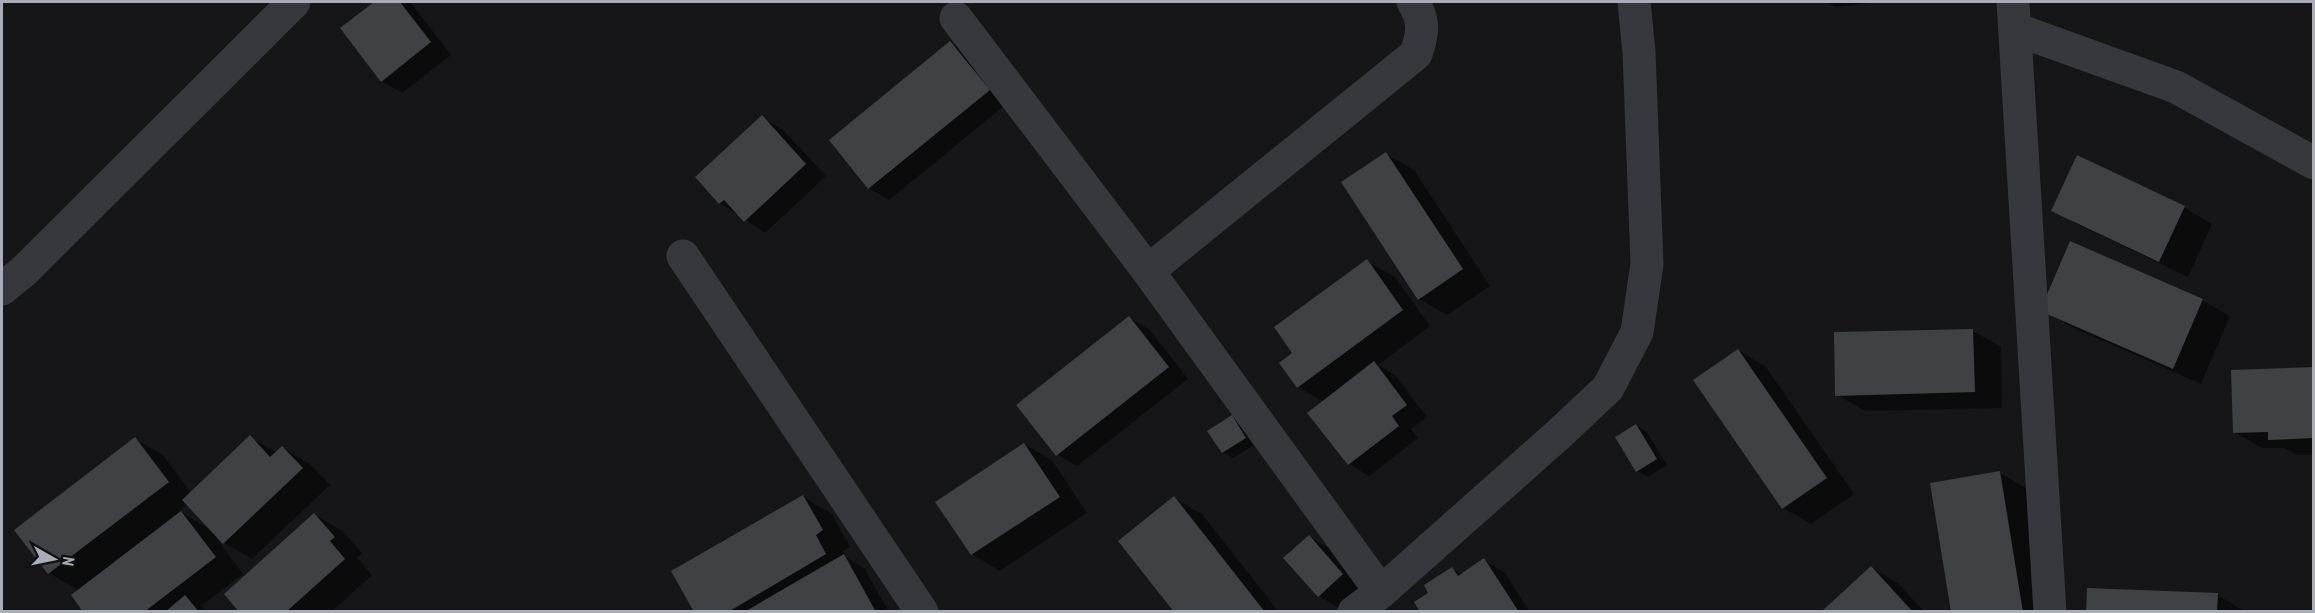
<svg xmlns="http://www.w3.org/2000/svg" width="2315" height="613" font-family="'PT Sans Narrow',sans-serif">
<rect width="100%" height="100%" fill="#161618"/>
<!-- shadow -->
<g fill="#0007" fill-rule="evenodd">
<polygon points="376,2 411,3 451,55 402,93 382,81 342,28"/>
<polygon points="1826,2 1880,2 1835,7"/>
<polygon points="950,43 971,55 1009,102 889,200 869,188"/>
<polygon points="762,117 782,129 826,176 765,233 720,203"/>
<polygon points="1386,154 1414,170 1490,286 1447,315 1419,299"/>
<polygon points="2078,157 2185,208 2212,224 2188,277 2081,226 2053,210"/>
<polygon points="1367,261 1395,277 1430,326 1378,365 1395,375 1427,417 1411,429 1418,438 1369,476 1349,464 1324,402 1298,387 1294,353"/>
<polygon points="2202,300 2230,316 2201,384 2070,326 2042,310"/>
<polygon points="1129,318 1150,330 1188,379 1077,466 1057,454"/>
<polygon points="1973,331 2001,347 2002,408 1865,411 1837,395"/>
<polygon points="1738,350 1766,367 1854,494 1811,524 1783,508"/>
<polygon points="2314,369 2314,455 2297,455 2284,448 2262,448 2234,432"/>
<polygon points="1232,417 1243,423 1256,444 1233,458 1223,452"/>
<polygon points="1636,425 1647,432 1667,465 1648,477 1637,471"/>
<path d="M250 437 277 453 282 448 310 464 330 485 252 559 224 543 215 532 213 533 243 574 201 606 208 612H85L79 591 49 573 17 530 135 439 163 455 191 493ZM188 504 211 530 179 511Z"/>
<polygon points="1024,444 1052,460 1087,513 1000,571 972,554"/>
<polygon points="2000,473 2028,489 2048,612 1952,612"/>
<polygon points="803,497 831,513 850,547 843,551 847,558 864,568 889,612 696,612"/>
<polygon points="1174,498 1202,514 1279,612 1176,612"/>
<polygon points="315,515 343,531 362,553 357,558 372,575 331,612 241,612"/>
<polygon points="1309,537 1330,549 1363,586 1339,608 1319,596"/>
<polygon points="1484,560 1504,572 1530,612 1422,612 1452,569 1463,575"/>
<polygon points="1871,567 1899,584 1924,612 1823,612"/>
<polygon points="2218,595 2246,612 2088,612"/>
</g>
<!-- building -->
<g fill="#404145">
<polygon points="374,2 400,2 431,42 381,82 340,28"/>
<polygon points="950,41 990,90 868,189 829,140"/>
<polygon points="762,115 806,164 744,222 724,200 719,204 695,177"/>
<polygon points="1386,152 1463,269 1418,300 1341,182"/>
<polygon points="2077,155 2185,206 2159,262 2051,211"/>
<polygon points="2070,241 2203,299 2173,369 2040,311"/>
<polygon points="1367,259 1403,310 1297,388 1279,363 1292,353 1274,327"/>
<polygon points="1129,316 1169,367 1056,456 1016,405"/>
<polygon points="1973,329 1975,392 1835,396 1834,332"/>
<polygon points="1738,349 1827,478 1782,509 1693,380"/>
<polygon points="1374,361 1407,405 1392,416 1399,426 1348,465 1307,413"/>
<polygon points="2314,367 2314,438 2268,440 2268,432 2233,433 2231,370"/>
<polygon points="1232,415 1246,438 1222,453 1207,431"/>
<polygon points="1636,424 1657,459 1636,472 1615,437"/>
<polygon points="250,435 270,457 282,446 303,468 223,544 182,500"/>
<polygon points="135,437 169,482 48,574 14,530"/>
<polygon points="1024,443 1060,497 971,555 935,502"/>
<polygon points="2000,471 2023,612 1951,612 1930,483"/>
<polygon points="803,495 823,530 816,535 826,554 728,612 694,612 671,571"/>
<polygon points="1174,496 1265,612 1174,612 1118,541"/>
<polygon points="181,511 216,557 144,612 83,612 71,595"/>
<polygon points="314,513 335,537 330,541 345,559 286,612 239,612 224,594"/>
<polygon points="1309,535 1343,574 1318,597 1283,558"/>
<polygon points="844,554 876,612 744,612"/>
<polygon points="1484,558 1519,612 1420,612 1414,602 1428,593 1424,585 1452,567 1458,576"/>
<polygon points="1871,566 1913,612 1821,612"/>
<polygon points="2087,588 2218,593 2217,612 2086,612"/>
<polygon points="185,595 199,612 165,612"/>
</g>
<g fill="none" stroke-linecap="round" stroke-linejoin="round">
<!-- street -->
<g stroke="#37383d" stroke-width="33">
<polyline points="2013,2 2050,612"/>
<polyline points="956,18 1148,271 1381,592"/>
<polyline points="2015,29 2176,87 2314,163"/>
<polyline points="683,256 922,612"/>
<path d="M1148 271 1416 54C1423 33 1425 21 1413 2"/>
<polyline points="2,289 24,271 294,2"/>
<polyline points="1354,612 1381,592 1558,435 1608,388 1637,332 1647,264 1639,52 1634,2"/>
</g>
</g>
<!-- border -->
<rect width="2315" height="613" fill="none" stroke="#a8adb8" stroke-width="6"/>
<!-- north arrow -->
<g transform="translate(54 559) rotate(99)" stroke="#111113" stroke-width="4.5" paint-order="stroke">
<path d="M0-4.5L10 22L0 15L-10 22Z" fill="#a8adb8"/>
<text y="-9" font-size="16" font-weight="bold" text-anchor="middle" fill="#a8adb8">N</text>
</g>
</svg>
